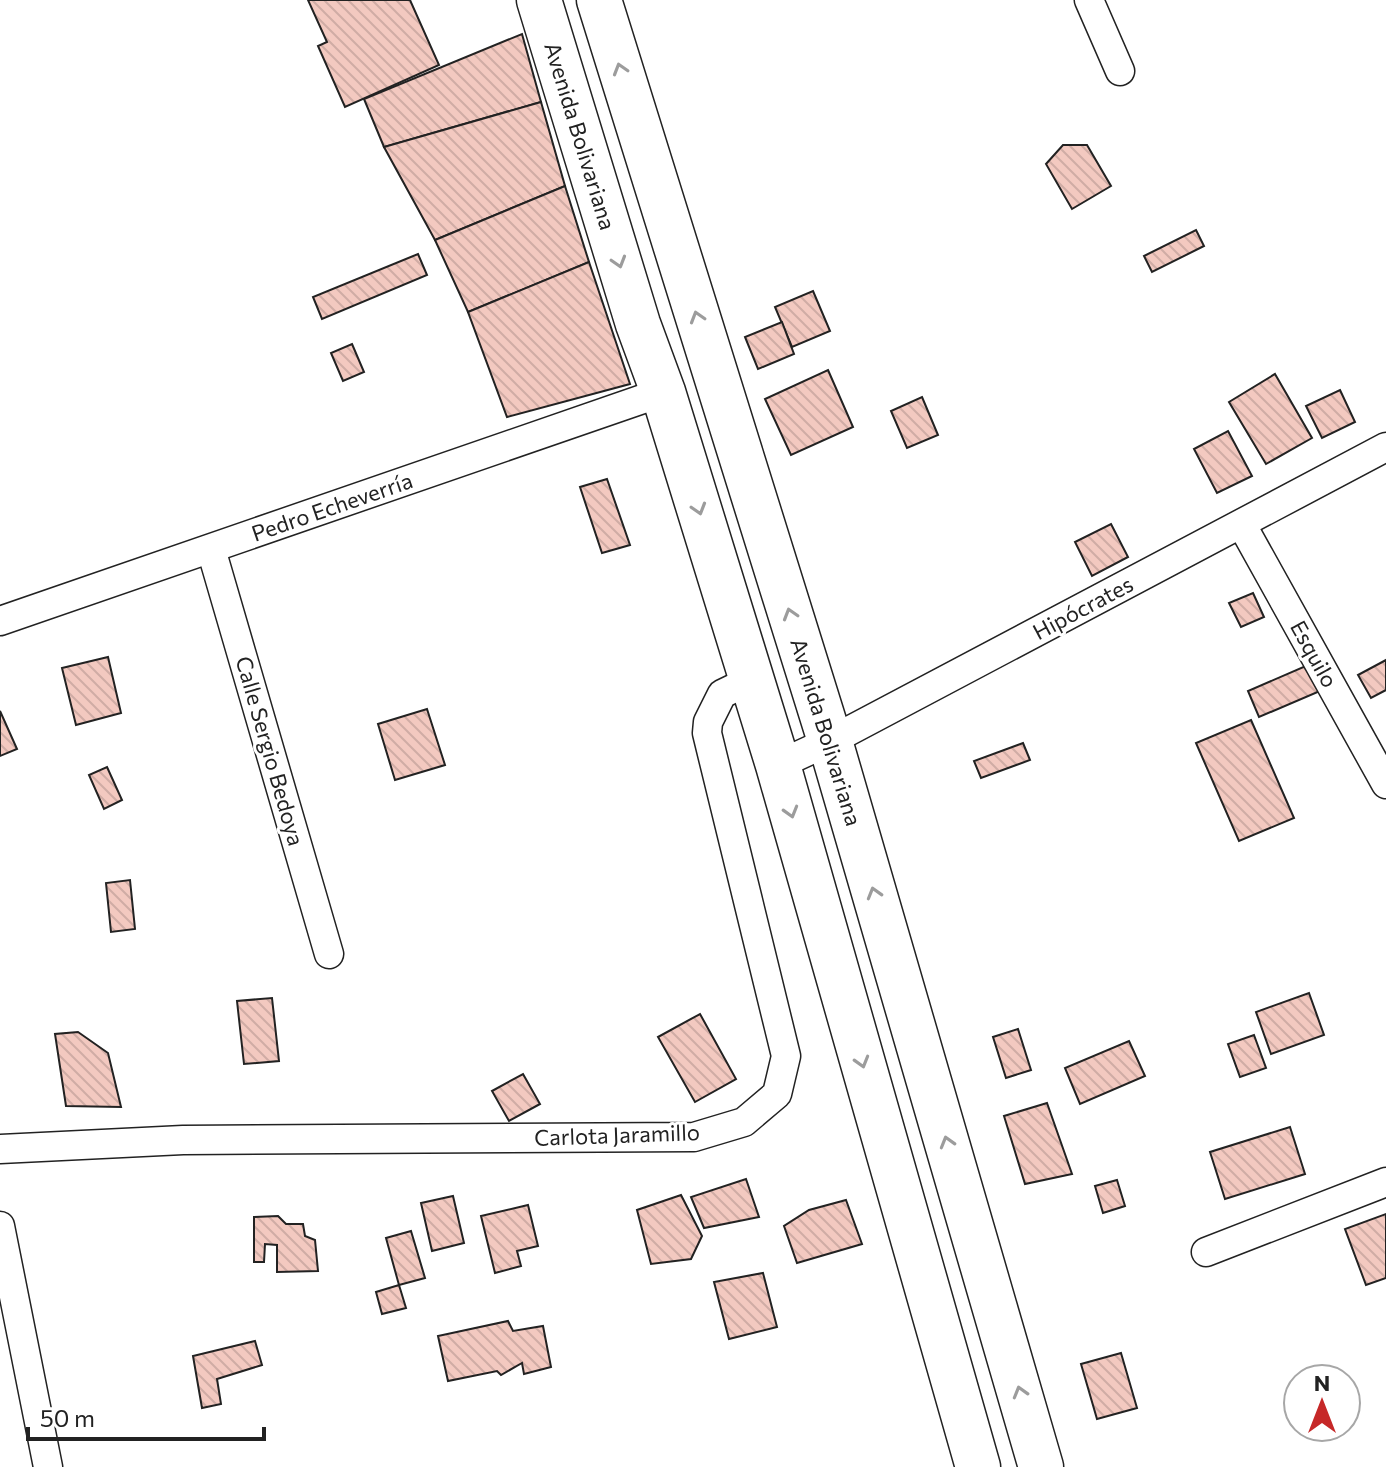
<svg xmlns="http://www.w3.org/2000/svg" width="1386" height="1467" font-family="Commissioner,sans-serif">
<defs>
<pattern id="building-back-hatch" width="6" height="6" patternUnits="userSpaceOnUse" patternTransform="scale(2)"><rect width="6" height="6" fill="#f3c9c0"/><path d="M-1 5l2 2M0 0l6 6M5-1l2 2" fill="none" stroke="#d0aca5"/></pattern>
</defs>
<rect width="100%" height="100%" fill="#fff"/>
<!-- building -->
<g fill="url(#building-back-hatch)" stroke="#222" stroke-width="2">
<polygon points="308,0 410,0 439,65 345,107 318,46 327,42"/>
<polygon points="522,34 541,102 384,147 364,99"/>
<polygon points="541,102 565,186 435,240 384,147"/>
<polygon points="1063,145 1087,145 1111,186 1072,209 1046,164"/>
<polygon points="565,186 589,262 468,312 435,240"/>
<polygon points="1196,230 1204,246 1152,272 1144,256"/>
<polygon points="418,254 427,275 322,319 313,297"/>
<polygon points="589,262 630,384 507,417 468,312"/>
<polygon points="813,291 830,331 792,347 775,307"/>
<polygon points="782,322 794,354 758,369 745,337"/>
<polygon points="352,344 364,372 343,381 331,353"/>
<polygon points="828,370 853,427 791,455 765,399"/>
<polygon points="1275,374 1312,438 1266,464 1229,402"/>
<polygon points="1340,390 1355,422 1322,438 1306,406"/>
<polygon points="922,397 938,435 907,448 891,411"/>
<polygon points="1228,431 1252,476 1217,493 1194,449"/>
<polygon points="607,479 630,545 602,553 580,487"/>
<polygon points="1111,524 1128,557 1092,576 1075,542"/>
<polygon points="1253,593 1264,617 1241,627 1229,603"/>
<polygon points="108,657 121,713 76,725 62,668"/>
<polygon points="1386,660 1386,690 1371,698 1358,675"/>
<polygon points="1308,665 1320,691 1259,717 1248,691"/>
<polygon points="427,709 445,765 395,780 378,724"/>
<polygon points="0,711 17,749 0,756"/>
<polygon points="1251,720 1294,818 1239,841 1196,743"/>
<polygon points="1023,743 1030,760 981,778 974,761"/>
<polygon points="107,767 122,800 104,809 89,775"/>
<polygon points="130,880 135,929 111,932 106,883"/>
<polygon points="1309,993 1324,1035 1271,1054 1256,1012"/>
<polygon points="272,998 279,1061 244,1064 237,1001"/>
<polygon points="700,1014 736,1079 695,1102 658,1037"/>
<polygon points="1018,1029 1031,1070 1006,1078 993,1037"/>
<polygon points="78,1032 108,1053 121,1107 66,1106 55,1034"/>
<polygon points="1254,1035 1266,1068 1240,1077 1228,1044"/>
<polygon points="1129,1041 1145,1076 1080,1104 1065,1068"/>
<polygon points="523,1074 540,1104 509,1121 492,1091"/>
<polygon points="1047,1103 1072,1174 1025,1184 1004,1116"/>
<polygon points="1290,1127 1305,1174 1225,1199 1210,1152"/>
<polygon points="746,1179 759,1217 704,1228 691,1197"/>
<polygon points="1117,1180 1125,1206 1103,1213 1095,1186"/>
<polygon points="681,1195 702,1236 691,1259 651,1264 637,1210"/>
<polygon points="453,1196 464,1243 432,1251 421,1203"/>
<polygon points="846,1200 862,1244 797,1263 784,1226 809,1210"/>
<polygon points="528,1205 538,1246 517,1251 521,1266 495,1273 481,1216"/>
<polygon points="1386,1214 1386,1278 1366,1285 1345,1229"/>
<polygon points="278,1216 286,1224 303,1224 305,1236 315,1240 318,1271 277,1272 277,1245 265,1244 264,1262 254,1262 254,1217"/>
<polygon points="411,1231 425,1278 399,1285 386,1238"/>
<polygon points="763,1273 777,1327 729,1339 714,1282"/>
<polygon points="399,1285 406,1308 382,1314 376,1292"/>
<polygon points="508,1321 513,1331 543,1326 551,1367 524,1374 522,1363 501,1375 497,1371 448,1381 438,1336"/>
<polygon points="255,1341 262,1365 217,1379 221,1404 202,1408 193,1356"/>
<polygon points="1121,1353 1137,1408 1097,1419 1081,1364"/>
</g>
<g fill="none" stroke-linecap="round" stroke-linejoin="round">
<!-- street casing -->
<g stroke="#222" stroke-width="31">
<g id="street">
<polyline points="1089,0 1120,71"/>
<polyline points="1242,525 1386,784"/>
<polyline points="211,549 329,954"/>
<polyline points="0,621 663,392"/>
<polyline points="778,765 830,741 1386,447"/>
<polyline points="0,1149 183,1140 694,1137 744,1122 777,1094 786,1056 707,733 708,722 722,694 751,680"/>
<polyline points="0,1226 48,1467"/>
<polyline points="1206,1252 1386,1182"/>
</g>
</g>
<!-- highway casing -->
<g stroke="#222" stroke-width="47">
<g id="highway">
<polyline points="539,0 638,324 663,392 778,765 978,1467"/>
<polyline points="599,0 830,741 1041,1467"/>
</g>
</g>
<!-- street -->
<use href="#street" stroke="#fff" stroke-width="28"/>
<!-- highway -->
<use href="#highway" stroke="#fff" stroke-width="44"/>
</g>
<!-- one-way arrows -->
<defs><path id="oneway-chevron" d="M-2-3.5L2.5 0L-2 3.5" fill="none" stroke-width="1.6" stroke-linecap="round" stroke-linejoin="round" transform="scale(2)"/></defs>
<g stroke="#9c9c9c">
<use href="#oneway-chevron" transform="translate(620 69) rotate(-107)"/>
<use href="#oneway-chevron" transform="translate(619 262) rotate(73)"/>
<use href="#oneway-chevron" transform="translate(697 317) rotate(-107)"/>
<use href="#oneway-chevron" transform="translate(699 509) rotate(73)"/>
<use href="#oneway-chevron" transform="translate(790 614) rotate(-107)"/>
<use href="#oneway-chevron" transform="translate(791 812) rotate(74)"/>
<use href="#oneway-chevron" transform="translate(874 893) rotate(-106)"/>
<use href="#oneway-chevron" transform="translate(862 1062) rotate(74)"/>
<use href="#oneway-chevron" transform="translate(947 1142) rotate(-106)"/>
<use href="#oneway-chevron" transform="translate(1020 1392) rotate(-106)"/>
</g>
<g text-anchor="middle" stroke-width="6" stroke-linejoin="round" paint-order="stroke">
<!-- street labels -->
<g font-size="22" fill="#222" stroke="#fff">
<text transform="translate(580 136) rotate(73)" y="8">Avenida Bolivariana</text>
<text transform="translate(332 507) rotate(-19)" y="8">Pedro Echeverría</text>
<text transform="translate(1083 608) rotate(-28)" y="8">Hipócrates</text>
<text transform="translate(1314 654) rotate(61)" y="8">Esquilo</text>
<text transform="translate(826 732) rotate(73)" y="8">Avenida Bolivariana</text>
<text transform="translate(270 751) rotate(74)" y="8">Calle Sergio Bedoya</text>
<text transform="translate(617 1135) rotate(-2)" y="8">Carlota Jaramillo</text>
</g>
</g>
<!-- north arrow -->
<g transform="translate(1322 1403)"><circle r="38" fill="#ffffff" stroke="#a7a7a7" stroke-width="2"/>
<path d="M0-6L14 30L0 20L-14 30Z" fill="#c62828"/>
<text y="-12" font-size="22" font-weight="bold" text-anchor="middle" fill="#222222">N</text>
</g>
<!-- scale -->
<path d="M28 1427v12h236v-12" fill="none" stroke="#222222" stroke-width="4"/>
<text x="40" y="1427" font-size="24" fill="#222222" stroke="#ffffff" stroke-width="6" paint-order="stroke">50 m</text>
</svg>
